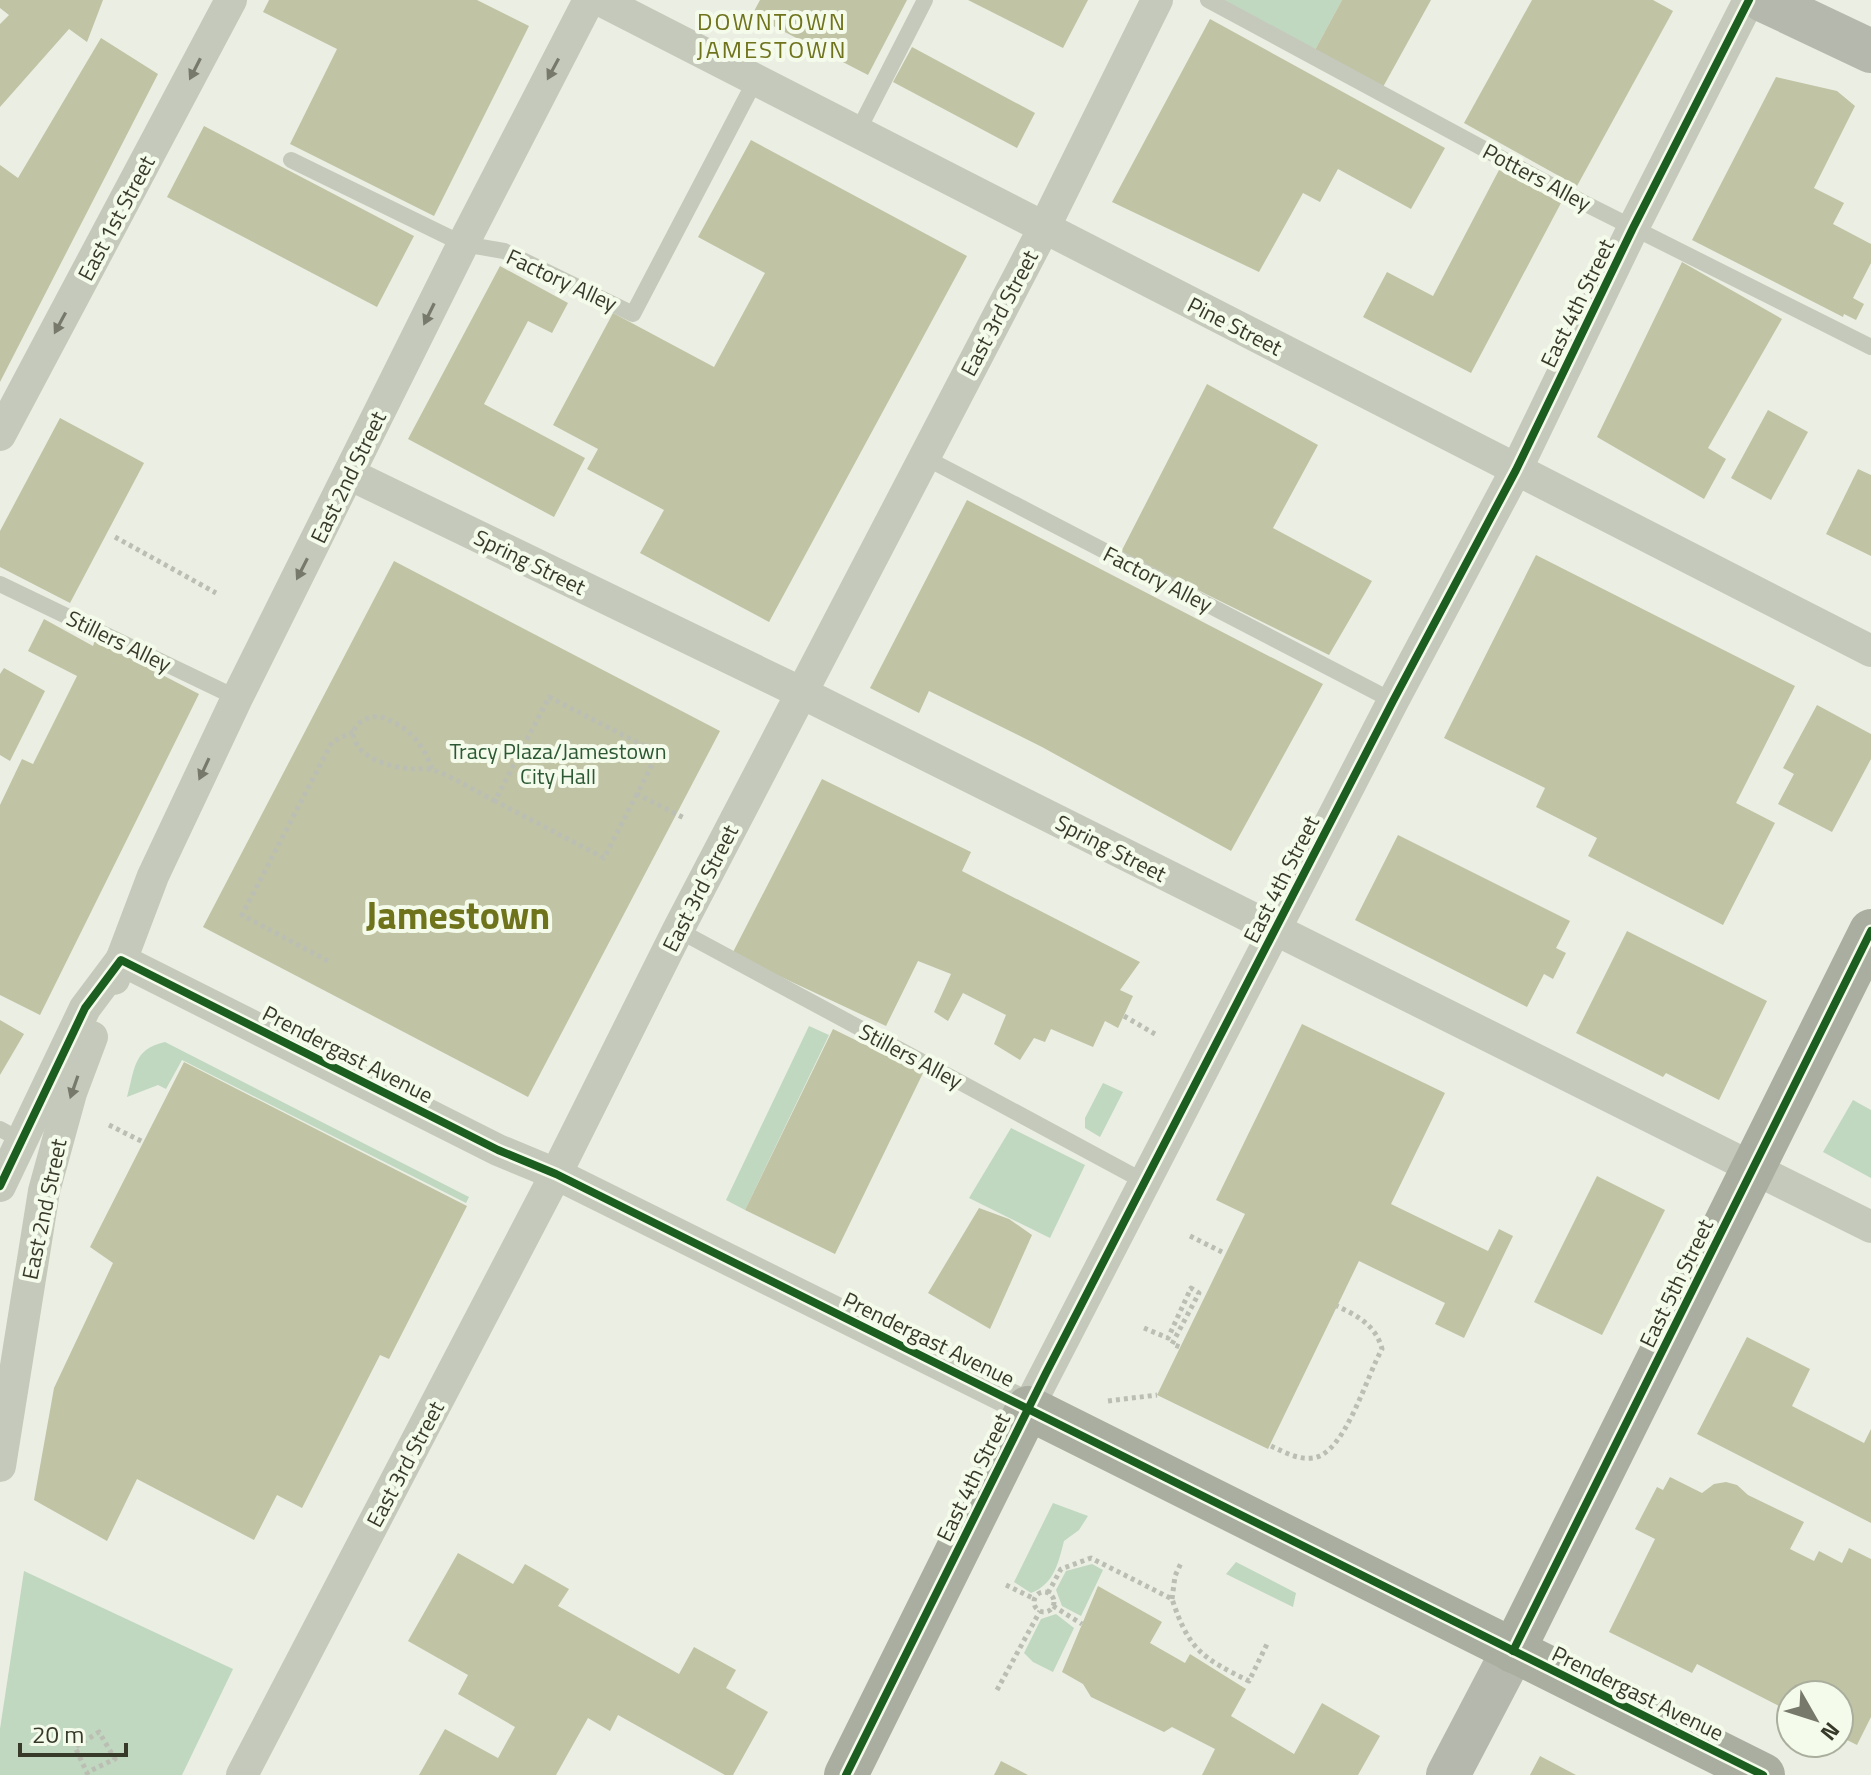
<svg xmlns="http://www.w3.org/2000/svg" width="1871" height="1775" font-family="'Titillium Web',sans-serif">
<rect width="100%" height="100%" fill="#ebefe3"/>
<!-- green -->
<g fill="#c0d7c0">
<polygon points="1224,0 1342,0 1315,50"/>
<polygon points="809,1026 829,1035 745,1210 726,1200"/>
<path d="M165 1042 469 1197 466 1203 182 1060 166 1089 158 1085 127 1097C135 1069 133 1049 165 1042Z"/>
<polygon points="1103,1083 1123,1092 1100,1137 1085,1128 1085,1118"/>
<polygon points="1853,1100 1871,1110 1871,1178 1823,1152"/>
<polygon points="1011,1128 1085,1165 1050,1238 969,1198"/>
<path d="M1053 1503 1088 1516 1079 1530 1064 1541C1058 1564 1054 1584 1031 1593L1014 1582Z"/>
<polygon points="1236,1562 1296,1593 1293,1607 1226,1574"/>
<polygon points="1092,1564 1103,1570 1081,1616 1062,1606 1056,1590 1066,1571"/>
<polygon points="24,1571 233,1669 182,1775 0,1775 0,1729"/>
<polygon points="1056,1614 1074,1628 1053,1672 1033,1662 1024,1653 1041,1619"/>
</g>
<!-- building -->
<g fill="#c0c3a4">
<polygon points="0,0 103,0 87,42 69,29 0,107 0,24 9,15 0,8"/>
<polygon points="269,0 477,0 529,26 434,216 290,144 337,49 263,12"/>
<polygon points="760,0 907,0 868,75 752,15"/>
<polygon points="968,0 1088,0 1063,48"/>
<polygon points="1342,0 1431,0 1383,87 1315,50"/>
<polygon points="1532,0 1653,0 1673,11 1577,186 1464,123"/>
<polygon points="1210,19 1445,148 1411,209 1338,169 1320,202 1303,193 1259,272 1112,202"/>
<polygon points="101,38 158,74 0,382 0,165 18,178"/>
<polygon points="912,47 1035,113 1017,148 893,82"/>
<polygon points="1776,77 1837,91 1855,106 1814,188 1844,203 1833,224 1871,244 1871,263 1853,298 1864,304 1856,320 1844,314 1843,317 1692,240"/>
<polygon points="204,126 414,236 377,307 167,197"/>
<polygon points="751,140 967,256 769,622 640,553 664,510 587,469 598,449 553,425 613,313 714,367 765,273 698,237"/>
<polygon points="1499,170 1561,203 1471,373 1363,317 1387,272 1433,296"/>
<polygon points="1682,262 1782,319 1708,448 1726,459 1704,499 1597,437"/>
<polygon points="500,266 568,303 552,333 528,321 484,404 585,458 554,517 408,439"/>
<polygon points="1207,384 1318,445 1273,528 1372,581 1329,655 1121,552"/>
<polygon points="1768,410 1808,432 1771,500 1731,478"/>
<polygon points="60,418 144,463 70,603 0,567 0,531"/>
<polygon points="1858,469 1871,475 1871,556 1826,534"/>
<polygon points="967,500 1323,684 1231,851 1042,747 929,691 919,713 870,688"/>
<polygon points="1536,555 1795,686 1736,803 1775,823 1723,925 1588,856 1597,838 1536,807 1545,788 1444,738"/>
<polygon points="394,561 720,731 528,1097 203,927"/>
<polygon points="44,619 93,646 95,640 199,694 40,1015 0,995 0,805 22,759 33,764 77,676 28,651"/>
<polygon points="4,668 45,691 10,761 0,755 0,674"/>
<polygon points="1817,705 1871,734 1871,759 1832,832 1778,804 1794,774 1783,768"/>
<polygon points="822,779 971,852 962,871 1140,962 1120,990 1133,996 1118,1028 1105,1021 1093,1047 1051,1029 1045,1042 1034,1038 1020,1060 994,1044 1006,1015 963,993 948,1021 934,1012 951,974 918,961 886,1026 732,954"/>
<polygon points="1398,835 1570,921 1556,948 1566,953 1553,979 1544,974 1527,1007 1355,920"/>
<polygon points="1627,931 1767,1001 1719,1100 1666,1073 1663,1077 1576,1033"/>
<polygon points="0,1020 24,1034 0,1075"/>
<polygon points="1302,1024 1445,1093 1391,1204 1488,1251 1499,1229 1513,1236 1464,1338 1435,1324 1445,1303 1359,1261 1268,1449 1157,1395 1245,1214 1216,1200"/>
<polygon points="833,1029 923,1073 835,1254 745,1210"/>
<polygon points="184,1062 467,1206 389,1359 380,1355 302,1508 277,1495 254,1540 137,1479 107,1541 34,1500 54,1388 113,1263 90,1247"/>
<polygon points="1597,1176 1665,1210 1602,1335 1534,1302"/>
<polygon points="979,1208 1009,1219 1032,1235 990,1329 928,1293"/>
<polygon points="1747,1337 1810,1369 1792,1406 1864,1443 1871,1429 1871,1523 1697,1434"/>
<polygon points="1670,1477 1702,1493 1714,1484 1726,1482 1737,1485 1748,1495 1804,1522 1790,1549 1814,1561 1819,1551 1842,1563 1849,1548 1871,1559 1871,1717 1857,1745 1839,1736 1839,1695 1791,1695 1791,1712 1697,1664 1692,1673 1609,1632 1655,1539 1635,1529 1657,1487 1663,1490"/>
<polygon points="458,1553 513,1584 525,1564 569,1589 558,1606 679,1674 694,1647 736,1670 726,1688 768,1712 733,1775 725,1775 618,1715 610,1731 588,1718 556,1775 419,1775 445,1729 498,1758 515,1727 458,1694 468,1675 408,1641"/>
<polygon points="1098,1586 1162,1622 1150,1643 1185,1663 1190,1654 1246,1689 1231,1716 1294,1754 1322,1703 1380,1736 1358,1775 1202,1775 1215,1749 1172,1727 1164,1732 1091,1697 1083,1684 1062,1672"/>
<polygon points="1540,1756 1576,1775 1530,1775"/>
<polygon points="1001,1761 1028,1775 994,1775"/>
</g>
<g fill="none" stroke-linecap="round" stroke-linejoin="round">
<!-- path -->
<g stroke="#bbbfb3" stroke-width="5" stroke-dasharray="4 4" stroke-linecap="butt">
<polyline points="115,537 216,593"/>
<path d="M432 769C423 744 410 728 384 718 370 712 345 726 356 743 365 760 392 767 410 769 418 769 427 768 434 770 455 778 475 791 495 801"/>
<polyline points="637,794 604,858 495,801 549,697 658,753 637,794 684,818"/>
<polyline points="328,961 242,915 332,742 353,732"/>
<polyline points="1124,1016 1155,1034"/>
<polyline points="109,1125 143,1142"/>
<polyline points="1190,1236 1222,1252"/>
<polyline points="1144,1328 1168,1338 1191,1288 1199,1293 1172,1344 1180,1347"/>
<polyline points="1108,1401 1157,1395"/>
<path d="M1271 1446C1284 1452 1298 1460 1313 1458 1345 1454 1367 1375 1382 1349 1376 1325 1356 1315 1337 1306"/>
<polyline points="1006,1585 1035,1599"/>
<circle cx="1044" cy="1602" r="10"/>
<path d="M1048 1593 1061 1569 1091 1558 1172 1599C1189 1650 1202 1658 1249 1681L1268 1642"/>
<polyline points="1172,1599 1175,1576 1182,1561"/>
<polyline points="1053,1606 1082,1624"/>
<polyline points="997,1690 1040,1611"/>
<polyline points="88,1775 75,1747 99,1732 115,1759 88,1772"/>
</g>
<!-- lane -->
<g stroke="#c5c9bc" stroke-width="16">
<polyline points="1208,0 1588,205 1871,347"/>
<polyline points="858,131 925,0"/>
<polyline points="291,160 463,244 504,251 633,314 756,79"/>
<polyline points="924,457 1393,701"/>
<polyline points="0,584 237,698"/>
<polyline points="678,930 1145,1182"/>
<polyline points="0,1129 22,1141"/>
</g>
<!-- street -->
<g stroke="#c5c9bc" stroke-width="32">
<polyline points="600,0 1871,651"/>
<polyline points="0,435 231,0"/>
<polyline points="349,474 802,693 1871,1227"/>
<polyline points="114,979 153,876 237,698 463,244 589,0"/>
<polyline points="0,1186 85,1008 121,960 498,1150 556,1174 1028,1408 1393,701 1516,470 1633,228 1749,0"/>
<polyline points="0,1466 44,1191 71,1093 92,1037"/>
<polyline points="242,1775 556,1174 678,930 1044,228 1157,0"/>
</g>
<!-- secondary -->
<g stroke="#b5b9ad" stroke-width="44">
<polyline points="1763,0 1871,51"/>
<polyline points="1448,1775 1513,1651"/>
</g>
<!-- primary -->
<g stroke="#aaaea1" stroke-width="44">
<polyline points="1513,1651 1871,931"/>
<polyline points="846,1775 1028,1408 1763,1775"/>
</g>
<!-- cycleway casing -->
<g stroke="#f5fbeb" stroke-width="13">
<g id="cycleway">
<polyline points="0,1186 85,1008 121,960 498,1150 556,1174 1763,1775"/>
<polyline points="1513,1651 1871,931"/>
<polyline points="846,1775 1046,1373 1393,701 1516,470 1633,228 1749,0"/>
</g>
</g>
<!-- cycleway -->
<use href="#cycleway" stroke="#1b5e20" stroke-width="8"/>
</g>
<!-- one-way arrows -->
<defs><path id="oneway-solid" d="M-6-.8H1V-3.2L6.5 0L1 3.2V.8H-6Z" transform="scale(2)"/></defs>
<g fill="#777a6b">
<use href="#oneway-solid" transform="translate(195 69) rotate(117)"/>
<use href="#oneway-solid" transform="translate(553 69) rotate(118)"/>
<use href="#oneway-solid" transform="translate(429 314) rotate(116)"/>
<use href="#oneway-solid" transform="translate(60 323) rotate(118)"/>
<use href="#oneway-solid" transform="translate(302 569) rotate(117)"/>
<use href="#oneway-solid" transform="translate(204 769) rotate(115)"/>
<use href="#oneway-solid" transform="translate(74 1087) rotate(109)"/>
</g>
<g text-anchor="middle" stroke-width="8" stroke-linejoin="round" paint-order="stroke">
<!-- street labels -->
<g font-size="22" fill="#383a29" stroke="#f5fbeb">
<text transform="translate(1537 177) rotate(28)" y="8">Potters Alley</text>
<text transform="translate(116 218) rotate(-62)" y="8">East 1st Street</text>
<text transform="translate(562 280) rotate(25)" y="8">Factory Alley</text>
<text transform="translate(1577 303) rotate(-64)" y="8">East 4th Street</text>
<text transform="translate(999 313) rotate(-62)" y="8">East 3rd Street</text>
<text transform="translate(1235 326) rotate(27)" y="8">Pine Street</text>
<text transform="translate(348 477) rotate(-64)" y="8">East 2nd Street</text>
<text transform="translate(530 562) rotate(26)" y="8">Spring Street</text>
<text transform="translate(1158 579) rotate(27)" y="8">Factory Alley</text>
<text transform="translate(119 641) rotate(26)" y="8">Stillers Alley</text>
<text transform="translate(1111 848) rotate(27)" y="8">Spring Street</text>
<text transform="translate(1281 879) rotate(-63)" y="8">East 4th Street</text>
<text transform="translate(700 888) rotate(-63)" y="8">East 3rd Street</text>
<text transform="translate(348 1054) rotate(27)" y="8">Prendergast Avenue</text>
<text transform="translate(911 1056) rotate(28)" y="8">Stillers Alley</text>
<text transform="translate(44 1209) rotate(-78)" y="8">East 2nd Street</text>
<text transform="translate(1676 1283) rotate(-64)" y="8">East 5th Street</text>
<text transform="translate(929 1339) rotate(26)" y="8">Prendergast Avenue</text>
<text transform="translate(405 1464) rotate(-62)" y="8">East 3rd Street</text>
<text transform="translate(973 1477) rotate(-64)" y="8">East 4th Street</text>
<text transform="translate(1638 1693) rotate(26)" y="8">Prendergast Avenue</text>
</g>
<!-- park labels -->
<g font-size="22" fill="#2c5934" stroke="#f5fbeb">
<text x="558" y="759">Tracy Plaza/Jamestown<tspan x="558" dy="25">City Hall</tspan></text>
</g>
<!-- neighbourhood labels -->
<g font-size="24" letter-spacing="2" fill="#6f731c" stroke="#f5fbeb">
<text x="772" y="30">DOWNTOWN<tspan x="772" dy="28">JAMESTOWN</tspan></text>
</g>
<!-- town labels -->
<g font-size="38" font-weight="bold" fill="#6f731c" stroke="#f5fbeb">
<text x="458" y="929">Jamestown</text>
</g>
</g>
<!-- north arrow -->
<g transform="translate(1815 1719) rotate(129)"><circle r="38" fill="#f5fbeb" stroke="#a9ae9d" stroke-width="2"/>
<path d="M0-6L14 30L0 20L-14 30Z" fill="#77796a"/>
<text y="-12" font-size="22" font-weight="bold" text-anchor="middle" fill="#383a29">N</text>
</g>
<!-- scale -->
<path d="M20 1743v12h106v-12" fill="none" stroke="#383a29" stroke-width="4"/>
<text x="32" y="1743" font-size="24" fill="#383a29" stroke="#f5fbeb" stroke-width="6" paint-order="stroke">20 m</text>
</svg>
